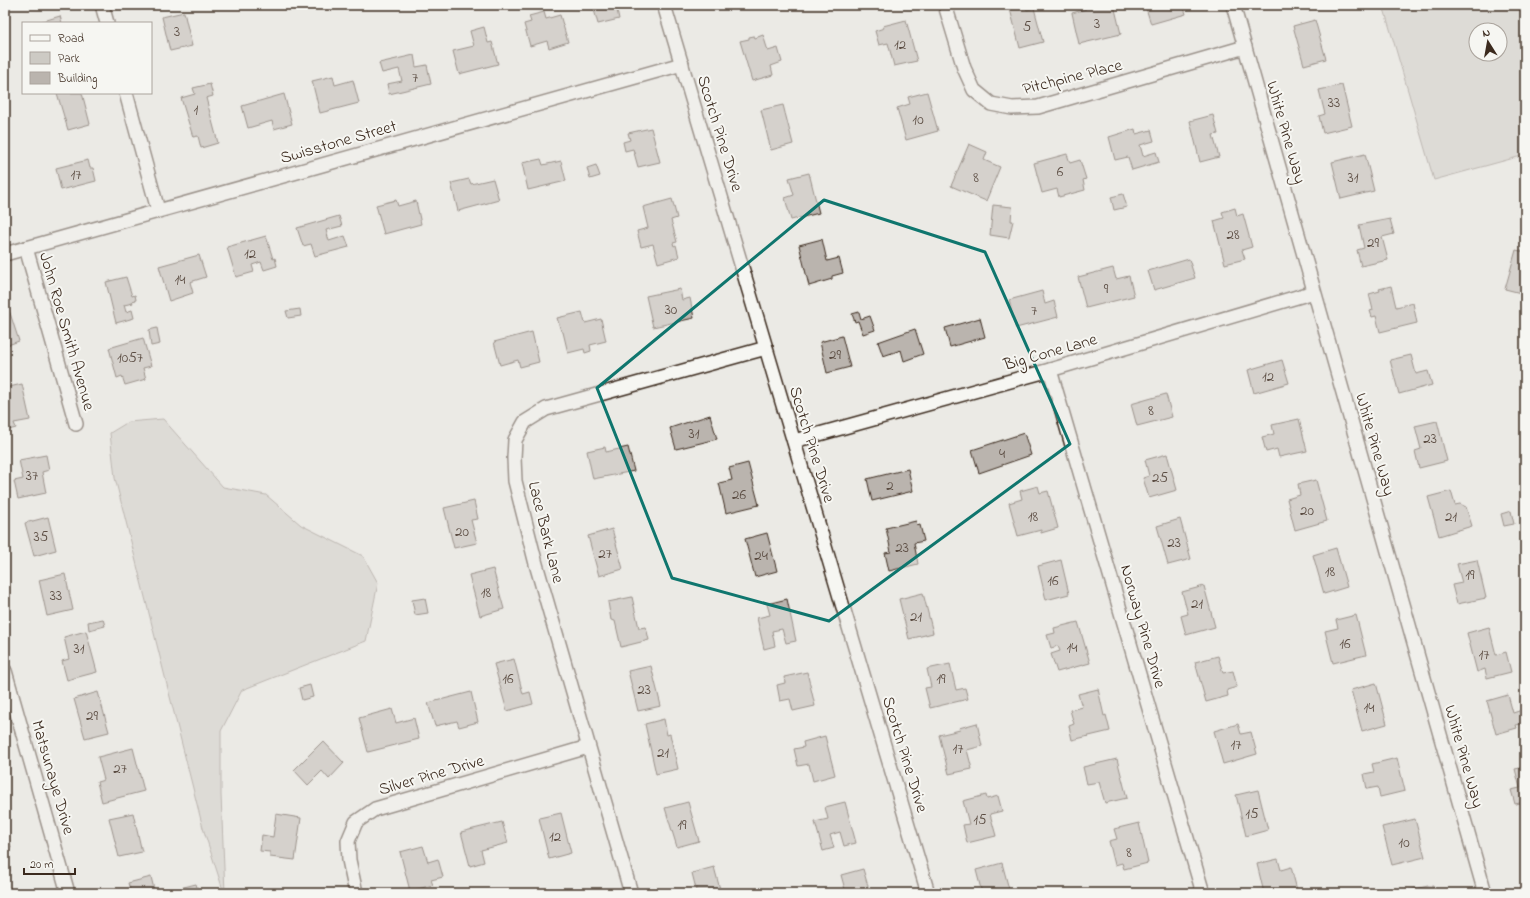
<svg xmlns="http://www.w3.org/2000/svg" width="1530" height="898" font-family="'Indie Flower',sans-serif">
<rect width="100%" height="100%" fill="#ebeae5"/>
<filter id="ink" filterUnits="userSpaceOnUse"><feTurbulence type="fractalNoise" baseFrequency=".025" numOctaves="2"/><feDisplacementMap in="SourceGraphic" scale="8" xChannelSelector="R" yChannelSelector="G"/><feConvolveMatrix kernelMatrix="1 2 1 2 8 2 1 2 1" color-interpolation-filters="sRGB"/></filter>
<g filter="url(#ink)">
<!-- green -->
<g fill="#cdcac4" stroke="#847a71" fill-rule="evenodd">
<path d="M1383 5H1525V155L1434 180ZM1476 30H1500V54H1476Z"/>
<polygon points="163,419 223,487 266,495 301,525 363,556 378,583 366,641 242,690 221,731 221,795 225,893 224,893 203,828 115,478 110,433 128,422"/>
</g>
<!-- building -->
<g fill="#bab4ae" stroke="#3b2a1e">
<polygon points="589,5 616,5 619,19 598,24 593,6 589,6"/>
<polygon points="1009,5 1025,5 1027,10 1034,8 1043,42 1020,48"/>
<polygon points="1085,5 1114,5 1121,34 1079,44 1072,13 1086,9"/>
<polygon points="1145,5 1183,5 1186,14 1151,24"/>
<polygon points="184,12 192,46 170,51 162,17"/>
<polygon points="544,12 546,19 560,15 568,42 549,48 547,41 530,46 524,24 531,22 529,16"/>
<polygon points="60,16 62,23 37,23"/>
<polygon points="906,20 917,61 894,66 888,43 879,45 875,31 884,28 883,26"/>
<polygon points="1315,20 1326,59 1304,65 1293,26"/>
<polygon points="484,27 488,43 492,42 498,64 459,74 453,51 474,46 470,31"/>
<polygon points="763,35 768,51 778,48 782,62 771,66 773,75 752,81 740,41 749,39 749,37 754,36 755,38"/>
<polygon points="414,55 416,67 427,65 431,84 389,94 387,84 402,81 399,69 382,73 379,63"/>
<polygon points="333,76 335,85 353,80 359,103 320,113 312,81"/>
<polygon points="210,84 213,96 206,98 218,143 201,148 198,136 193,137 181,98 195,94 193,88"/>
<polygon points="1342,85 1352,126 1323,133 1319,116 1325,114 1319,90"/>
<polygon points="927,92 938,131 906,140 897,108 910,104 908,97"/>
<polygon points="57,93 82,93 90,124 68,130"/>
<polygon points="284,94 292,124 274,129 272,121 248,128 242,106"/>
<polygon points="783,105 793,144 771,150 761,110"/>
<polygon points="1213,115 1218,134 1213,135 1219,157 1200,162 1190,121"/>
<polygon points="651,128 660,162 638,167 633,149 625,151 623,142 630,140 628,133"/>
<polygon points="1135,129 1136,134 1151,130 1154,141 1140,145 1143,156 1156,152 1159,162 1132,170 1128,157 1115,160 1109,137"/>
<polygon points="969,144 987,152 984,160 1000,167 986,201 951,186"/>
<polygon points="1067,154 1070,163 1080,160 1086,179 1083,180 1085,190 1059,197 1057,189 1042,193 1034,163"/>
<polygon points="1365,154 1374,191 1341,199 1332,162"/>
<polygon points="541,159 543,165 561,161 566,181 528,190 522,163"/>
<polygon points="88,160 90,168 93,168 96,181 61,190 56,168"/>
<polygon points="596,165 600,176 590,179 587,168"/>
<polygon points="809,173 819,213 791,220 785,198 794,195 789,178"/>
<polygon points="469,179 471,184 493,179 499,200 458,211 451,183"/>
<polygon points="1123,194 1127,207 1114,210 1111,197"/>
<polygon points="672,199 677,218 671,220 677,242 673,243 674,246 676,245 679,257 658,263 653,244 641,247 637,231 648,228 643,207"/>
<polygon points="396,200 398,206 416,201 421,224 384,234 376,205"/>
<polygon points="993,205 1012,207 1011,221 1013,221 1009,238 990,235"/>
<polygon points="1235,208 1237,216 1243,214 1252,247 1242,250 1245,259 1225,264 1214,221 1224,218 1222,212"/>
<polygon points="339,216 342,226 326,230 329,241 345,236 349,247 315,256 311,244 303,246 297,228"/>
<polygon points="1390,219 1394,234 1382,237 1388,260 1361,266 1357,250 1364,248 1359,225"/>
<polygon points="266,236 273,259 275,258 277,266 264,270 261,262 252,265 254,272 236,277 227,247"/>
<polygon points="822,239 827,261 839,258 843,273 832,276 832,279 809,286 799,245"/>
<polygon points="1516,250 1525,252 1525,294 1505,289"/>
<polygon points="199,255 206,277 190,282 193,293 169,301 159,266"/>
<polygon points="1189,259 1195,278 1154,290 1148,271"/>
<polygon points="1113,268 1116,279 1129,276 1134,296 1086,308 1078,277"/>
<polygon points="126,277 132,296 135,295 136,300 132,301 133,303 124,305 126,312 132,310 134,318 116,323 106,282"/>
<polygon points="1391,286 1396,307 1413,303 1417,323 1380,332 1376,316 1372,317 1370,311 1373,310 1369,294 1380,291 1379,289"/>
<polygon points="680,289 682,300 690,298 694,318 653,327 646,296"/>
<polygon points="1042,291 1045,304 1054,301 1058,317 1016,328 1009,300"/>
<polygon points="300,309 301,316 288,318 286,311"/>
<polygon points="9,310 19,341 5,346 5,311"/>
<polygon points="582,312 585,323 601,319 606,341 590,345 591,351 585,353 584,349 568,353 563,332 561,331 557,318"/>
<polygon points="859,312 861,319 870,316 875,330 863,334 858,321 855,322 852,314"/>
<polygon points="980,318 985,337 950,347 945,328"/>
<polygon points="157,328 160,344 151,346 149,330"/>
<polygon points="915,329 923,354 904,361 901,350 883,356 878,342"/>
<polygon points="532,332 539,362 520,367 518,360 500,365 494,342"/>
<polygon points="842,336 850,367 827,373 820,342"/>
<polygon points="143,338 151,366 143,368 146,379 125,385 122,376 117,378 109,348"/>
<polygon points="1411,355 1416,374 1428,371 1432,385 1399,394 1390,360"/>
<polygon points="1282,360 1289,383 1254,393 1248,370"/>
<polygon points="22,384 30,420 14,423 16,428 5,431 5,388"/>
<polygon points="1166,394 1172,417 1137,426 1131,404"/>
<polygon points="710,415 717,439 676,449 670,428"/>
<polygon points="1299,419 1307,451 1279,457 1277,449 1266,452 1262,437 1274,434 1272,425"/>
<polygon points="1437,421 1447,461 1419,468 1415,451 1421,449 1415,426"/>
<polygon points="1024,433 1031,455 979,473 972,450"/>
<polygon points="605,447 606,452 628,447 634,471 593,479 587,451"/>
<polygon points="1167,454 1177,490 1149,498 1143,478 1149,476 1145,460"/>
<polygon points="46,455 49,470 42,472 46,493 18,499 14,481 23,479 19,460"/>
<polygon points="748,463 759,505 726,513 719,483 732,480 729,468"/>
<polygon points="908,469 913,491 872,501 867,479"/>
<polygon points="1316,480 1327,521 1295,530 1287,499 1300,495 1298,484"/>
<polygon points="1038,486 1040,493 1048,491 1058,528 1041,533 1041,530 1018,536 1009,503 1022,499 1020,491"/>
<polygon points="1451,491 1455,505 1460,504 1466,507 1472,526 1439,536 1428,497"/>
<polygon points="474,501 478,519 471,520 477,543 454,548 444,508"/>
<polygon points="1511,511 1514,524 1504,526 1501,514"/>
<polygon points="48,517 56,550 34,556 25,523"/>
<polygon points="1180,519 1191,559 1168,565 1157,526"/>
<polygon points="916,521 917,526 920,525 924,541 914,543 918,564 889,571 885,553 891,552 886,528"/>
<polygon points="612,529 623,569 599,576 588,536"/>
<polygon points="767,533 777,571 755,577 745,539"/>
<polygon points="1336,548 1347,587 1324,594 1313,555"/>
<polygon points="1061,560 1069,594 1046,600 1038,566"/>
<polygon points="1477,560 1486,598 1457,604 1452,585 1462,583 1457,564"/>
<polygon points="493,569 504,609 480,616 469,575"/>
<polygon points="65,574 73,610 47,616 39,580"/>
<polygon points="1204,586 1215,627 1186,635 1181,616 1188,614 1182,592"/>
<polygon points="923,593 933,633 909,639 899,599"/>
<polygon points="632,597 639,628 646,627 649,640 621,647 615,621 611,620 608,602"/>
<polygon points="425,598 428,613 415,615 412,600"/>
<polygon points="787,599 796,641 786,643 782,629 772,631 775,646 764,649 757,618 770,615 767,604"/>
<polygon points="1356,615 1366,655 1333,663 1325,631 1338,628 1336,620"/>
<polygon points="103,619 105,626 89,630 88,622"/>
<polygon points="1078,622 1090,663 1057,672 1051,654 1060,651 1058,646 1051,648 1047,635 1055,633 1054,628"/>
<polygon points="1489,627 1496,655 1506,652 1511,672 1487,678 1485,669 1477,672 1467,633"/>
<polygon points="86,631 97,672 67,680 62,661 69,659 64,637"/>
<polygon points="1218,656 1223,673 1233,671 1237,687 1227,690 1228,696 1206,702 1195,662"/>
<polygon points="514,659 523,694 530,692 533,704 507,711 494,664"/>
<polygon points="950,664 956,690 965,688 968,699 930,708 925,688 931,687 927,669"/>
<polygon points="651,666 661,706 638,711 628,671"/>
<polygon points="807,672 815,706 793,711 790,699 780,701 777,685 785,683 784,677"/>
<polygon points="1376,683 1387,724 1362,731 1351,690"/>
<polygon points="310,685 313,697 302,700 299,688"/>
<polygon points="1098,689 1104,716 1106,715 1110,731 1072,740 1069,726 1074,724 1070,710 1082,707 1078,694"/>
<polygon points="98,692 109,732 85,738 74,699"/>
<polygon points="471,692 478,722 459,727 457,721 435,726 428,703"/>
<polygon points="1508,695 1513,713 1522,710 1525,723 1516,725 1517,728 1496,734 1487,701"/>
<polygon points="392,709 396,723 414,718 419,739 368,752 359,718"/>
<polygon points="664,719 667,735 670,734 678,769 656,774 645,724"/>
<polygon points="977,723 982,746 967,750 972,769 949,774 939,735 960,730 959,728"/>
<polygon points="1238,724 1241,734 1251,732 1257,754 1223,764 1214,731"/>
<polygon points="825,736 835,775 813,781 809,764 798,766 794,749 804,747 803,742"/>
<polygon points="323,741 344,763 329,779 322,771 308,785 294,770"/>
<polygon points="133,748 144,791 102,802 97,782 104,780 98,757"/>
<polygon points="1397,758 1405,791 1380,797 1378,787 1367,789 1364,774 1374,772 1372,764"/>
<polygon points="1117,759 1127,798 1105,803 1099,782 1087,784 1083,767"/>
<polygon points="1525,767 1525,802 1515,804 1511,790 1520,788 1515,769"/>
<polygon points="1258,790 1268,830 1246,836 1236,795"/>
<polygon points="986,795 987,799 998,796 1002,811 990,814 996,836 967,843 963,825 969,824 963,801"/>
<polygon points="688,802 699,841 677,847 665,808"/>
<polygon points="845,802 856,843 844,846 840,832 830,835 834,848 823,851 815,822 828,819 825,807"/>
<polygon points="133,813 142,852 119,857 109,818"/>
<polygon points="561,813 571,853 549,859 539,818"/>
<polygon points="276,814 301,818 295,860 270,857 270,852 260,851 262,835 273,837"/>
<polygon points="1415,819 1425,857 1392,865 1382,827"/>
<polygon points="502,822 508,843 481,850 484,862 470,866 461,832"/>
<polygon points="1139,823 1148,863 1124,869 1122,863 1115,865 1109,841 1117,839 1114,829"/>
<polygon points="5,829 11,847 5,849"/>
<polygon points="423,846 428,862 438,859 443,877 431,880 433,885 410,891 400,852"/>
<polygon points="5,854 10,871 5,872"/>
<polygon points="1278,859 1281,870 1291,867 1297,890 1287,893 1264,893 1257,864"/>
<polygon points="1002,863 1010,893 982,893 976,870"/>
<polygon points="714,867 721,893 697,893 692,873"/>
<polygon points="863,869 870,893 846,893 841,875"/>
<polygon points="151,877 155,893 131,893 128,883"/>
<polygon points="196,884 199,893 177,893 176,889"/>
<polygon points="1433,885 1436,893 1410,893 1409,890"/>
</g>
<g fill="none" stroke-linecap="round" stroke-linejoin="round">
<!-- minor casing -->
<g stroke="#3b2a1e" stroke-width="16">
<g id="minor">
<polyline points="102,5 107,23"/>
<polyline points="664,5 928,893"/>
<polyline points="945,5 964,68 974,90 991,104 1012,108 1038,107 1245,47"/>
<polyline points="1233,5 1485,893"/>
<polyline points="126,93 158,210"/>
<polyline points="26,248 76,424"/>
<polyline points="5,254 682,64"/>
<polyline points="1050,370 1203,893"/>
<polyline points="794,441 1050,370 1314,292"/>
<polyline points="5,671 68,893"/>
<polyline points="356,893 349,860 348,841 356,822 375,809 588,747"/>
<polyline points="631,893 536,564 515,481 514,458 515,440 525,422 546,409 766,348"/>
</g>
</g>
<!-- minor -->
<use href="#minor" stroke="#f6f6f2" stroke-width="13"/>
</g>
</g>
<!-- marked area -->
<path d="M0 0H1530V898H0ZM824 200 985 252 1070 444 829 621 672 578 597 388Z" fill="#ebeae5" fill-opacity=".55" fill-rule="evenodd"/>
<path fill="none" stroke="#0f766e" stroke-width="3" stroke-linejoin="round" d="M824 200 985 252 1070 444 829 621 672 578 597 388Z"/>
<g text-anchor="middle" stroke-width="4" stroke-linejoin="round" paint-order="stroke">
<!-- number labels -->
<g font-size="15" fill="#5b4c42">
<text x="1097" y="28">3</text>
<text x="1027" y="31">5</text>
<text x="177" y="36">3</text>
<text x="900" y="49">12</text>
<text x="415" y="82">7</text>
<text x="1334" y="107">33</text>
<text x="196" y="114">1</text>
<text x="918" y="124">10</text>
<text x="1060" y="176">6</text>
<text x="76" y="179">17</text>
<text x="976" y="182">8</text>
<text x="1353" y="182">31</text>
<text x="1233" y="239">28</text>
<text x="1373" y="247">29</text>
<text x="250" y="258">12</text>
<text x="180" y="284">14</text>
<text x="1106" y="293">9</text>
<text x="671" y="314">30</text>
<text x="1034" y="315">7</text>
<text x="835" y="359">29</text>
<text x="130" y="362">1057</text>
<text x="1268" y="381">12</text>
<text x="1151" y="415">8</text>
<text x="694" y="438">31</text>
<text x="1430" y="443">23</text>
<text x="1002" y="458">4</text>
<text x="32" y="480">37</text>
<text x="1160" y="482">25</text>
<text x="890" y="490">2</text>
<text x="739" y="499">26</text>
<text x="1307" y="515">20</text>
<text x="1033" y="521">18</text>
<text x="1451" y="521">21</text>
<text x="462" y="536">20</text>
<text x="41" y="541">35</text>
<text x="1174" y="547">23</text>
<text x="902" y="552">23</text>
<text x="605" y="558">27</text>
<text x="761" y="560">24</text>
<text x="1330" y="576">18</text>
<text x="1470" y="579">19</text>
<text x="1053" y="585">16</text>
<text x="486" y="597">18</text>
<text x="56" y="600">33</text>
<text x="1197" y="608">21</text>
<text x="916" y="621">21</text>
<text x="1345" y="648">16</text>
<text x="1072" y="652">14</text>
<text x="79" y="653">31</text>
<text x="1484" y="659">17</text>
<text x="508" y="683">16</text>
<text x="941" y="683">19</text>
<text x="644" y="694">23</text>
<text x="1369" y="712">14</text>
<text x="92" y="720">29</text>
<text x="1236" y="749">17</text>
<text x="958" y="753">17</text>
<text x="663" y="757">21</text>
<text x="120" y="773">27</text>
<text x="1252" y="818">15</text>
<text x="980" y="824">15</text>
<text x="682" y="829">19</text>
<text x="555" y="841">12</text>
<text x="1404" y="847">10</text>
<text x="1129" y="857">8</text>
</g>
<!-- street labels -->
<g font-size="17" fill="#3b2a1e" stroke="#f6f6f2">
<text transform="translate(1072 76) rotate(-14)" y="6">Pitchpine Place</text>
<text transform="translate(1287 132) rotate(74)" y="6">White Pine Way</text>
<text transform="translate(721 133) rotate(73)" y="6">Scotch Pine Drive</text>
<text transform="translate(338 141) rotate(-16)" y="6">Swisstone Street</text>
<text transform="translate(68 331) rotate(74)" y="6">John Roe Smith Avenue</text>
<text transform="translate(1050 351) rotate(-16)" y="6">Big Cone Lane</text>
<text transform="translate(813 444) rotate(73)" y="6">Scotch Pine Drive</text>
<text transform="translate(1376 444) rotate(74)" y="6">White Pine Way</text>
<text transform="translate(547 532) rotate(76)" y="6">Lace Bark Lane</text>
<text transform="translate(1144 626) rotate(74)" y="6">Norway Pine Drive</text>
<text transform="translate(906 754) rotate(73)" y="6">Scotch Pine Drive</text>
<text transform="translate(1465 756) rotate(74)" y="6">White Pine Way</text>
<text transform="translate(431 774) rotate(-16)" y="6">Silver Pine Drive</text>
<text transform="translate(54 777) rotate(74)" y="6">Matsunaye Drive</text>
</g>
</g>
<!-- margin -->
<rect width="1530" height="898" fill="none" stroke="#f6f6f2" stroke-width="20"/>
<rect x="10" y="10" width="1510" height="878" fill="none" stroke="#3b2a1e" stroke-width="1.5" filter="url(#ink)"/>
<!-- legend -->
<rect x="22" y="22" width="130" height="72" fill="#f6f6f2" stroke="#aba49d"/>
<rect x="30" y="35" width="20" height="6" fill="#f6f6f2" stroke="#aba49d"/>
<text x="58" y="42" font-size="12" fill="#3b2a1e">Road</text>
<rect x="30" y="52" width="20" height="12" fill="#cdcac4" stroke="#aba49d"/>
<text x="58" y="62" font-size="12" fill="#3b2a1e">Park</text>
<rect x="30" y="72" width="20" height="12" fill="#bab4ae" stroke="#aba49d"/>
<text x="58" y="82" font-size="12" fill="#3b2a1e">Building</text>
<!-- north arrow -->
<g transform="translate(1488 42) rotate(349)"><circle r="19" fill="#f6f6f2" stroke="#aba49d"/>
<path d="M0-3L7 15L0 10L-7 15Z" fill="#3b2a1e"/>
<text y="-6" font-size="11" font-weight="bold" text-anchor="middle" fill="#3b2a1e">N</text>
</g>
<!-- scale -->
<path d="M24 868v6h51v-6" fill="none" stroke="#3b2a1e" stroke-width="2"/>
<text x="30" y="868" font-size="12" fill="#3b2a1e" stroke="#f6f6f2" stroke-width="3" paint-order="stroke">20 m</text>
</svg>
